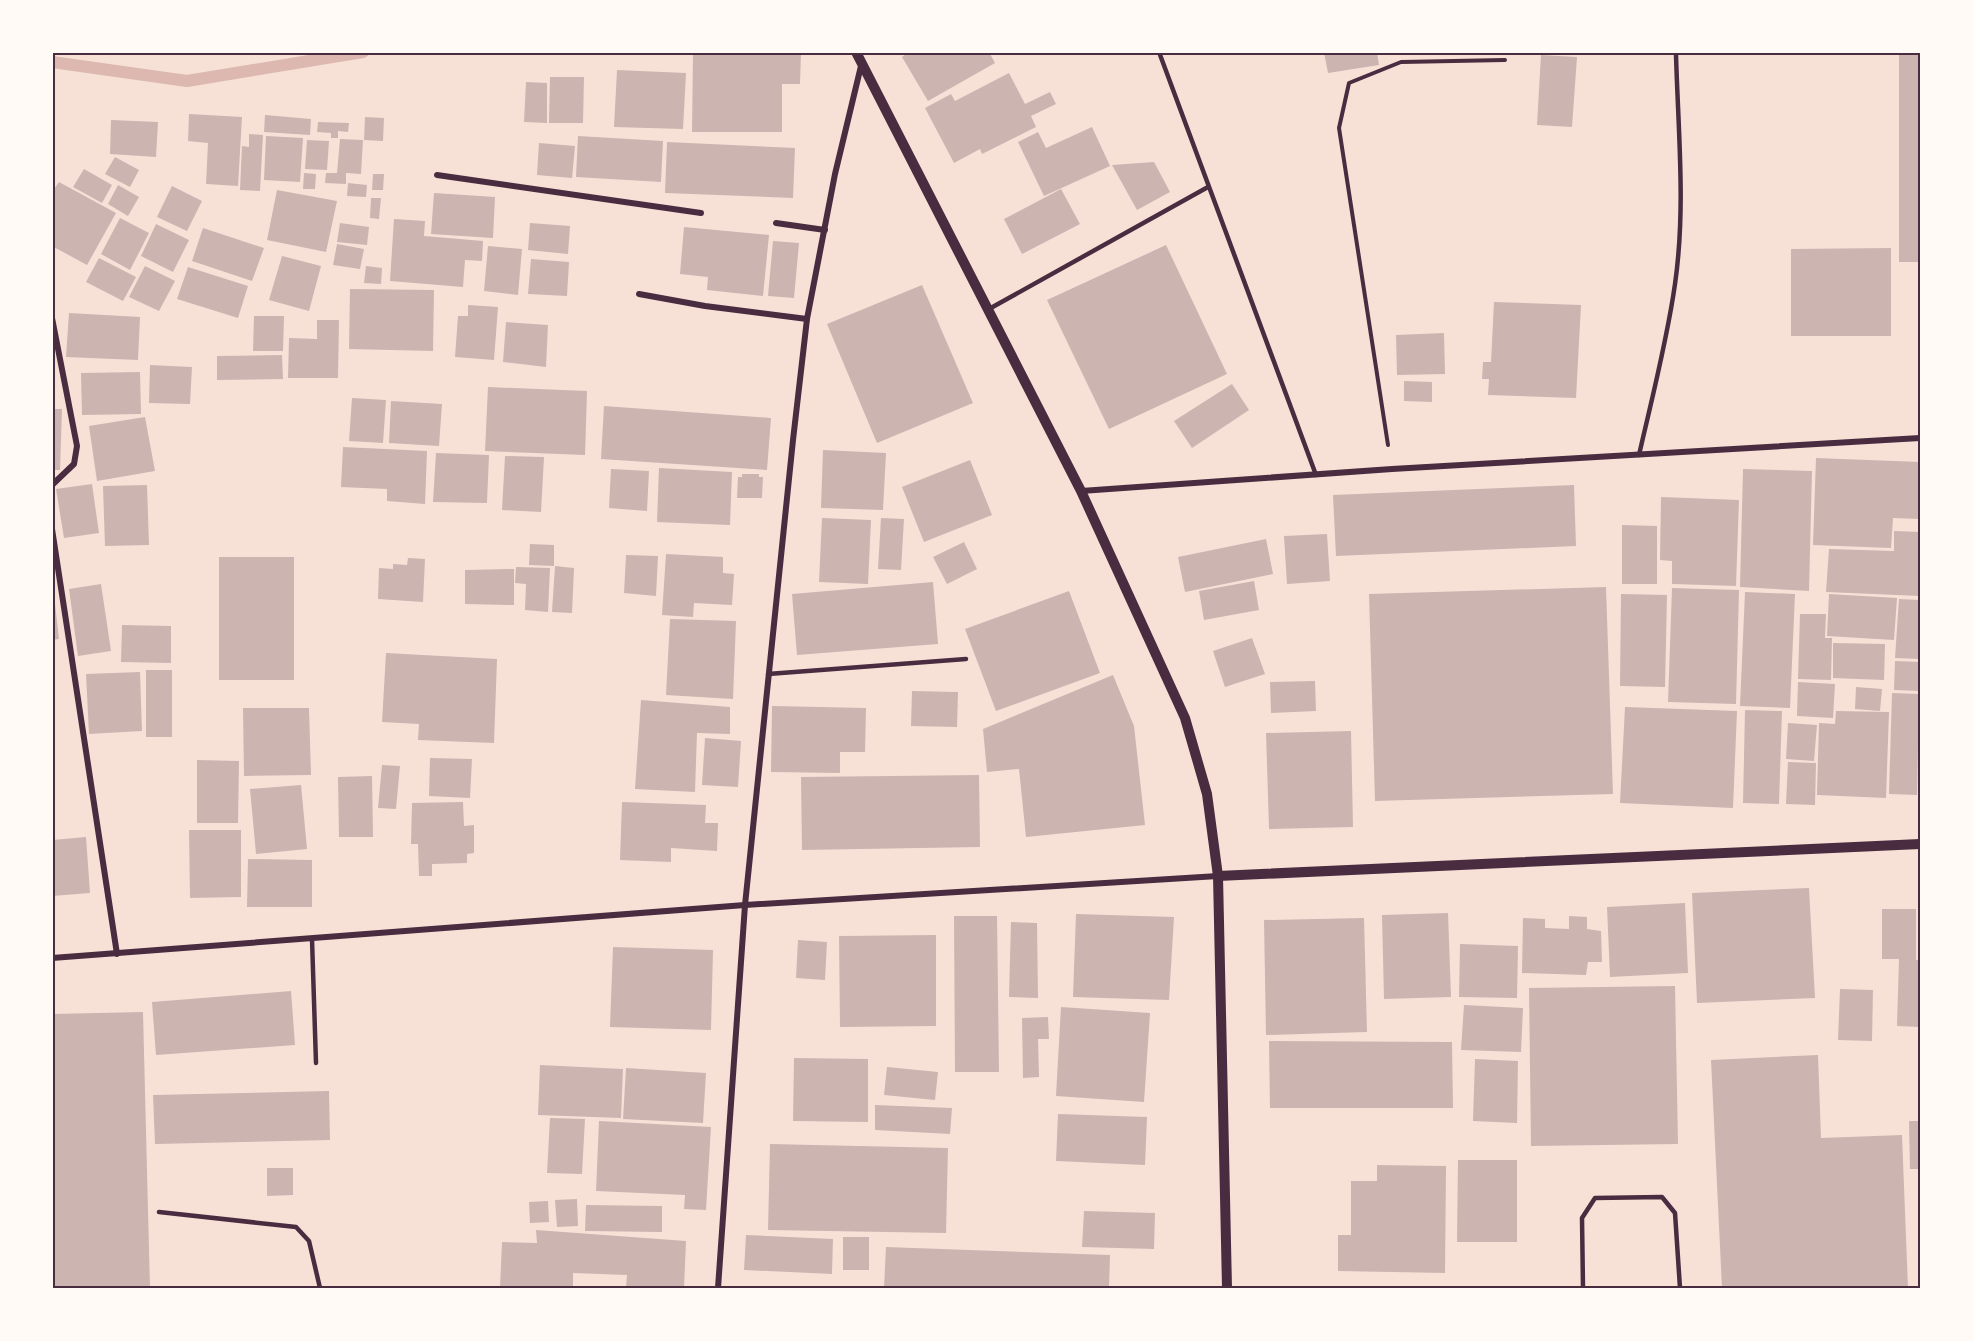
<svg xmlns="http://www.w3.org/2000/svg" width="1973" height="1341" font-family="'Fira Sans Condensed',sans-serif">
<rect width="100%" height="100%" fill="#f7e1d7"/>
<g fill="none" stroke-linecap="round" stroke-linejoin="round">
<!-- stream -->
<polyline stroke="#dcb8b0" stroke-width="12" points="52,62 187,81 363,52"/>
</g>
<!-- building -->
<g fill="#ccb4b1">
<polygon points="693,52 801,52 800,84 782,84 782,132 692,132"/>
<polygon points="909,52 989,52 995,63 928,101 902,57"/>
<polygon points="1324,52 1377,52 1379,65 1328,73"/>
<rect x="1899" y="52" width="21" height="210"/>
<polygon points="1541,55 1577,57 1572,127 1537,125"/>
<polygon points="617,70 686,73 683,129 614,127"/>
<polygon points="1009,73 1025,104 1050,92 1056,104 1031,116 1036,127 982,154 980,149 954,163 925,108 951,94 955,101"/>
<polygon points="550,77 584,77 583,123 549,123"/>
<polygon points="526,82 547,83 547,123 524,122"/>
<polygon points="189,114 242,117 238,186 206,184 208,143 188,141"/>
<polygon points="265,115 311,119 310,135 264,132"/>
<polygon points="365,117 384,118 383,141 364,140"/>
<polygon points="111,120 158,122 156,157 110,154"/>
<polygon points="318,122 349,123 348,132 338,131 338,138 331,138 331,133 317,132"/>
<polygon points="1092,127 1110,166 1044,196 1018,142 1038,132 1046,148"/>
<polygon points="249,134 263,135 260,191 240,190 242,146 249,147"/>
<polygon points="266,136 303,138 300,182 264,180"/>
<polygon points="578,136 663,141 661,182 576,177"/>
<polygon points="340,139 363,140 361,174 346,173 346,184 325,183 326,173 337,173"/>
<polygon points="307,140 329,141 327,170 305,169"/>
<polygon points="667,142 795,148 793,198 665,193"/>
<polygon points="539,143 575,146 572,178 537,175"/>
<polygon points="115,157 139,170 130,187 105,174"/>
<polygon points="1154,162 1170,192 1137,210 1112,165"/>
<polygon points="84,169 112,185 102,203 73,187"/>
<polygon points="304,173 316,174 315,189 303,189"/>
<polygon points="373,174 384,174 383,190 372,190"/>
<polygon points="59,182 116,213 87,265 52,246 52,192"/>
<polygon points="348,183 367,185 366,197 347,196"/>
<polygon points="118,185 139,197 128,216 108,204"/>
<polygon points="172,186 202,201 187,231 157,217"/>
<polygon points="1061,189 1080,224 1022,254 1004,219"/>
<polygon points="277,190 337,201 326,252 267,240"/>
<polygon points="434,193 495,197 493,238 431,234"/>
<polygon points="371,198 381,198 379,219 370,218"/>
<polygon points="120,218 149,233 130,270 101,254"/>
<polygon points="394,219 425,221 424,236 483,241 482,261 465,260 463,287 390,281"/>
<polygon points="340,223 369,227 367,245 337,242"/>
<polygon points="530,223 570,226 568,254 528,250"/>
<polygon points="156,224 189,240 173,272 141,256"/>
<polygon points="684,227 769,235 763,296 707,290 708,277 680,274"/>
<polygon points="203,228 264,248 252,281 192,261"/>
<polygon points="773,241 799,243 794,298 768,296"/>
<polygon points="337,244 364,249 360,269 333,265"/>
<polygon points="1166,245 1227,374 1109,429 1047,300"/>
<polygon points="488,246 522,249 518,295 484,291"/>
<polygon points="1891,248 1891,336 1791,336 1791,249"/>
<polygon points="282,256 321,266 309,311 269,300"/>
<polygon points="99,258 136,277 123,301 86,282"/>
<polygon points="531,259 569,262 567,296 528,294"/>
<polygon points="145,266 175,281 159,311 129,297"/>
<polygon points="366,266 382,268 381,284 364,283"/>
<polygon points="188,267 248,286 238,318 177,299"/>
<polygon points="922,285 973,403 877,443 827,324"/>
<polygon points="350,289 434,290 433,351 349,349"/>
<polygon points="1494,302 1581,305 1576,398 1488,395 1489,379 1482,379 1483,362 1491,362"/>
<polygon points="468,305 498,307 494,360 455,357 458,316 468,316"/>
<polygon points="69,313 140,317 138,360 66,357"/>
<polygon points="254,316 284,316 283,351 253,351"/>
<polygon points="317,320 339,320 338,378 288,378 289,338 317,339"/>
<polygon points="506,322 548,325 546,367 503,362"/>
<polygon points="1444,333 1445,374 1397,375 1396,335"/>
<polygon points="282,355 283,379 217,380 217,356"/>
<polygon points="150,365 192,367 190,404 149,403"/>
<polygon points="140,372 141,414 82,415 81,373"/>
<polygon points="1404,381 1432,382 1432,402 1404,401"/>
<polygon points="1232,384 1249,410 1192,448 1174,421"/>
<polygon points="488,387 587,391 585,455 485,451"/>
<polygon points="352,398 386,400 383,443 349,441"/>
<polygon points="391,401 442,404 439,446 389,443"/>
<polygon points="604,406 771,418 767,470 601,459"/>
<polygon points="52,409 62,409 60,470 52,470"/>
<polygon points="145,417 155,471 97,481 89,426"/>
<polygon points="343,447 427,451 425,504 387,501 387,489 341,487"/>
<polygon points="823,450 886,453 883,510 821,508"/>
<polygon points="436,453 489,455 487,503 433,502"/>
<polygon points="505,456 544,457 541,512 502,510"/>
<polygon points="1816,458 1920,462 1920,519 1893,518 1891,548 1813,545"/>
<polygon points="970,460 992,515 924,542 902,487"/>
<polygon points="659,468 732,472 730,525 657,522"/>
<polygon points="611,469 649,471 647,511 609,508"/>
<polygon points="1743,469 1812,471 1809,591 1740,587"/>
<polygon points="742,474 759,474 759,477 763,477 762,498 737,498 738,477 742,477"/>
<polygon points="92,484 99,533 64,538 56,489"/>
<polygon points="147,485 149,545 105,546 103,486"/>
<polygon points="1574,485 1576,546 1336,556 1333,495"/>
<polygon points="1661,497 1739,500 1736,586 1672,584 1672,561 1660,560"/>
<polygon points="822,518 871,520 868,584 819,582"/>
<polygon points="881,518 904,519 901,570 878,569"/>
<polygon points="1622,525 1657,526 1657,584 1622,584"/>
<polygon points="1894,531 1920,532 1920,596 1826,592 1829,549 1894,551"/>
<polygon points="1327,534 1330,581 1287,584 1284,536"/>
<polygon points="1266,539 1273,574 1185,592 1178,557"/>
<polygon points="964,542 977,569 947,584 933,557"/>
<polygon points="530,544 554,545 554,566 529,565"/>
<polygon points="666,554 723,557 723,573 734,574 732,605 694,603 693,617 662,615"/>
<polygon points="626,555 658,556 656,596 624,593"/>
<rect x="219" y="557" width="75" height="123"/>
<polygon points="408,558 425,559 423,602 378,599 379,568 393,569 393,564 407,565"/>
<polygon points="555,566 574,568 572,613 552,612"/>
<polygon points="516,567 550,568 548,612 525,610 526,584 515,583"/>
<polygon points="514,569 514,605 465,604 465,570"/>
<polygon points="1254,581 1259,610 1204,620 1199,591"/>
<polygon points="933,582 938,644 797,655 792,594"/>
<polygon points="101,584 111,651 78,656 69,589"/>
<polygon points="1606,587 1613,794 1375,801 1369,594"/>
<polygon points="1672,588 1739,590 1736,704 1668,702"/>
<polygon points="1069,591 1100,673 996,711 965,629"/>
<polygon points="1745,592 1795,594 1790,708 1740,706"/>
<polygon points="1621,594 1667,595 1665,687 1620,686"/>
<polygon points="1829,594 1897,598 1894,640 1827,636"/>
<polygon points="1899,599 1920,600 1920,659 1895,658"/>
<polygon points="52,604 55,604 59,639 52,640"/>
<polygon points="1800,614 1826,614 1825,638 1832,638 1831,680 1798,679"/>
<polygon points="670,619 736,621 733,699 666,695"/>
<polygon points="122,625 171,626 171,663 121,662"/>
<polygon points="1252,638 1265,674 1225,687 1213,651"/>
<polygon points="1833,643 1885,644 1884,680 1833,678"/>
<polygon points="386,653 497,659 494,743 418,740 419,724 382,722"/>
<polygon points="1895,661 1920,662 1920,691 1894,690"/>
<rect x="146" y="670" width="26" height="67"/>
<polygon points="140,672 142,731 89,734 86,674"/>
<polygon points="1113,675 1134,726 1145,825 1026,837 1019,769 987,772 983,729"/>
<polygon points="1315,681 1316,711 1271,713 1270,682"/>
<polygon points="1798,682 1835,684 1833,718 1797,716"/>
<polygon points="1856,687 1882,689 1880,711 1855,709"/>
<polygon points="912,691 958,692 957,727 911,726"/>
<polygon points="1892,693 1919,694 1917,795 1889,794"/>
<polygon points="641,700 730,707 730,734 697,733 695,792 635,789"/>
<polygon points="772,706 866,708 865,752 840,752 840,773 771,772"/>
<polygon points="1625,707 1737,711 1733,808 1620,803"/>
<polygon points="243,708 309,708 311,775 244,776"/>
<polygon points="1745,710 1782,711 1779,804 1743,803"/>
<polygon points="1836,711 1889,712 1886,798 1817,795 1819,723 1835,724"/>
<polygon points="1788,723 1817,725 1814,761 1786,759"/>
<polygon points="1351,731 1353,827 1269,829 1266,733"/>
<polygon points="705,738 741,741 738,787 702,785"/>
<polygon points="430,758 472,759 470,798 429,796"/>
<polygon points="197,760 239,761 238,823 197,823"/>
<polygon points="1788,762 1816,763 1815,805 1786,804"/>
<polygon points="382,765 400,766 396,809 378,808"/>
<polygon points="979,775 980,847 802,850 801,777"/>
<polygon points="372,776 373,837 339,837 338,777"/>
<polygon points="301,785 307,849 256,854 250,789"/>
<polygon points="463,802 464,826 474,825 474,853 467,854 467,863 432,864 432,876 419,876 418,844 411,844 412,803"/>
<polygon points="622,802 706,805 705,823 718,823 717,851 671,848 671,862 620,860"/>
<polygon points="189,830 241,830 241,897 190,898"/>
<polygon points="86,837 90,893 52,896 52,840"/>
<polygon points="248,859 312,860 312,907 247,907"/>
<polygon points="1809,888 1815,998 1697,1003 1692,893"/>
<polygon points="1685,903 1688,973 1610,977 1607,907"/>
<polygon points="1882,909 1916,909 1916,960 1920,960 1920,1027 1897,1026 1899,959 1882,959"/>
<polygon points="1448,913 1451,997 1384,999 1382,915"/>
<polygon points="1076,914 1174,917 1169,1000 1073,997"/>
<polygon points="954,916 997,916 999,1072 955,1072"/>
<polygon points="1569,916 1587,917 1587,929 1601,931 1602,962 1588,962 1586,975 1522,973 1523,918 1545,919 1545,928 1569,929"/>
<polygon points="1364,918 1367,1032 1266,1035 1264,920"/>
<polygon points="1011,922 1037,923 1038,998 1009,997"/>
<polygon points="936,935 936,1026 840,1027 839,936"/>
<polygon points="798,940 827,942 825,980 796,978"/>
<polygon points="1460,944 1518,946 1517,998 1459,997"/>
<polygon points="613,947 713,950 711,1030 610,1027"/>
<polygon points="1675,986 1678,1144 1531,1146 1529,988"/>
<polygon points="1840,989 1873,990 1872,1041 1838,1040"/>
<polygon points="291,991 295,1045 156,1055 152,1002"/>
<polygon points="1464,1005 1523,1008 1521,1052 1461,1050"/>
<polygon points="1061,1007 1150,1013 1144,1102 1056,1096"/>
<polygon points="143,1012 150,1288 52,1288 52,1014"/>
<polygon points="1048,1017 1049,1039 1038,1039 1039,1077 1023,1078 1022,1018"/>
<polygon points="1269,1041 1452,1042 1453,1108 1270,1108"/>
<polygon points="1818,1055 1821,1138 1902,1135 1908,1288 1722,1288 1711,1060"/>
<polygon points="794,1058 868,1059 868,1122 793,1121"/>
<polygon points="1475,1059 1518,1061 1517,1123 1473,1121"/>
<polygon points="540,1065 623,1069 621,1118 538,1115"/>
<polygon points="887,1067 938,1072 935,1100 884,1095"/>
<polygon points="626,1068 706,1073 703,1123 623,1119"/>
<polygon points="329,1091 330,1140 155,1144 153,1095"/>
<polygon points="875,1105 952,1108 950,1134 875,1130"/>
<polygon points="1058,1114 1147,1117 1145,1165 1056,1161"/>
<polygon points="550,1118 585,1119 582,1174 547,1173"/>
<polygon points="599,1121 711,1127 706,1210 684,1209 685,1195 596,1191"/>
<polygon points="1909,1121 1920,1121 1920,1169 1910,1169"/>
<polygon points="770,1144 948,1148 946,1233 768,1230"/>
<polygon points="1458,1160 1517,1160 1517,1242 1457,1242"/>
<polygon points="1377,1165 1446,1166 1445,1273 1338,1271 1338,1235 1351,1235 1351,1181 1377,1181"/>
<polygon points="267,1168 293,1168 293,1195 267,1196"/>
<polygon points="577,1199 578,1226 557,1227 555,1200"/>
<polygon points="548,1201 549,1222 530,1223 529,1202"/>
<polygon points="586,1205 662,1206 662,1232 585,1231"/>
<polygon points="1084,1211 1155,1213 1154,1249 1082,1247"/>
<polygon points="536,1230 686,1241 684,1288 626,1288 627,1275 573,1273 573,1288 500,1288 502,1242 537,1243"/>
<polygon points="746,1235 833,1239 832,1274 744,1270"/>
<rect x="843" y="1237" width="26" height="33"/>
<polygon points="886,1247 1110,1255 1109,1288 884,1288"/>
</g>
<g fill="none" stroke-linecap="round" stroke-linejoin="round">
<!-- path -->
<polyline stroke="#4a2c40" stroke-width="4" points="1388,445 1339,128 1349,83 1401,62 1505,60"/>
<!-- service -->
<g stroke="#4a2c40" stroke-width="4.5">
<polyline points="1159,52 1316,475"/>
<polyline points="989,309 1208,187"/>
<path d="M1639 455C1652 398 1667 341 1675 284 1686 208 1678 130 1676 54"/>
<polyline points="768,674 966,659"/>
<polyline points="312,939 316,1063"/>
<polyline points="159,1212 296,1227 309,1241 320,1288"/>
<polyline points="1583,1288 1582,1218 1595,1198 1662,1197 1675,1213 1680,1288"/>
</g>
<!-- minor -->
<g stroke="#4a2c40" stroke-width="6">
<polyline points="437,175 701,213"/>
<polyline points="776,223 825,230"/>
<polyline points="639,294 705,306 807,319"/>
<polyline points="52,318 77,446 74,464 52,485"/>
<polyline points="1081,491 1392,469 1920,438"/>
<polyline points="52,529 117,954"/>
<polyline points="52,958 745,905 1218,876"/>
<polyline points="718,1288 745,905 793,440 807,319 835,174 861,66"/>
</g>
<!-- tertiary -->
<g stroke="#4a2c40" stroke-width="10">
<polyline points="856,52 1081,491 1185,718 1207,794 1218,876 1227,1288"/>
<polyline points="1218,876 1920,844"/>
</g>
</g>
<!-- border -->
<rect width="1973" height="1341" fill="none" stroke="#fffaf5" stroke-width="108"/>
<rect x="54" y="54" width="1865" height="1233" fill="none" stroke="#4a2c40" stroke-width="2"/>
</svg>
